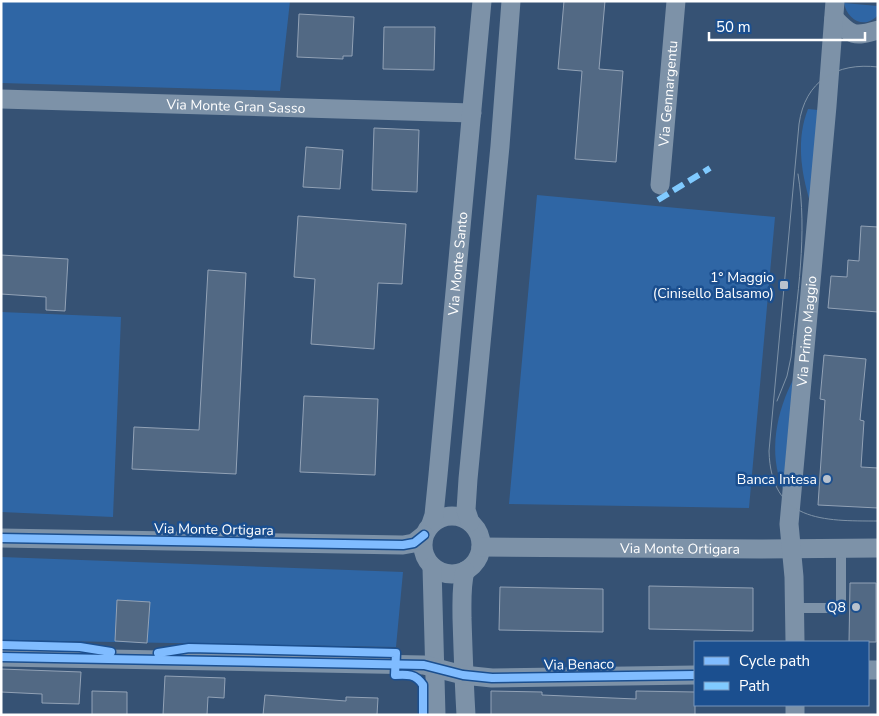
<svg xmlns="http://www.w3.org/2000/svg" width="879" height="716" font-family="'Nunito Sans',sans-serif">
<rect width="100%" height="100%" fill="#365274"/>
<!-- green -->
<g fill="#2f66a5">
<polygon points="1,1 290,1 280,91 1,83"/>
<path d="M844 3 878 6V15C865 30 847 20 844 3Z"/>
<path d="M808 109 818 110 810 202C801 172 796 139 808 109Z"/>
<polygon points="537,195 775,217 749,508 509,504"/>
<polygon points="1,312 121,317 113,517 1,512"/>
<path d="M794 378 783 489C768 453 776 412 794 378Z"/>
<polygon points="1,557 403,572 396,647 1,640"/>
</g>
<!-- building -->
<g fill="#526984" stroke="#92a2b6">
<polygon points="564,1 605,1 599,69 623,71 616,162 575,159 582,71 558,69"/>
<polygon points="299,14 354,17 352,56 343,56 343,59 297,57"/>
<polygon points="384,27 435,27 434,70 383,69"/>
<polygon points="374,128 419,130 417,192 372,190"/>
<polygon points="306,147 343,150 340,189 303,187"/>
<polygon points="298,216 406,224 402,284 378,283 374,349 311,344 315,279 294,277"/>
<polygon points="861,226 878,227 878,312 828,308 831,276 847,277 848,260 859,261"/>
<polygon points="1,255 68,259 65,311 46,310 46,297 1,294"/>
<polygon points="208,270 246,273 236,474 132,469 134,427 199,430"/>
<polygon points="824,355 866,359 860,420 864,421 861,467 878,468 878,508 818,505 825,400 820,399"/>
<polygon points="304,396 378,399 375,475 300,472"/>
<polygon points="850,583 876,583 876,642 849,642"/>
<polygon points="649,586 753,588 753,631 649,629"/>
<polygon points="500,587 603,589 603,632 499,630"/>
<polygon points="117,600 150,602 147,643 115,641"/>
<polygon points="1,669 81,672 79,704 42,703 42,694 1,692"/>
<polygon points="165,676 225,678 224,698 208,697 207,715 163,715"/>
<polygon points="92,691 127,692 127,715 92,715"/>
<polygon points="491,691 542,692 542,695 636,699 636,691 695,692 695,715 491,715"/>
<polygon points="265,695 346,701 346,697 378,698 377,715 263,715"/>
</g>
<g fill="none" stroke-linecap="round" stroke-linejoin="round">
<!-- lane -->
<polyline stroke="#7d92a8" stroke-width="10" points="795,608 841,608 841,548"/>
<!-- street -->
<g stroke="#7d92a8" stroke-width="19">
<path d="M834 18C851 36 854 37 878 30"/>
<path id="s1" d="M1 99 472 113"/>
<path id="s2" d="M660 185 676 1"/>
<circle cx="452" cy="545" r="29"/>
<polyline points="470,522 466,510 468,479 500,146 511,1"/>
<path id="s3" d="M431 524 434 515 438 475 482 1"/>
<polyline points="1,538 403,545 414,543 424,535"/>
<path id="s4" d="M481 547 761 549 878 548"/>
<polyline points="432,567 436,715"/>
<path d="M465 571C461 586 462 602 462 618 463 650 464 682 466 715"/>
<path id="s5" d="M795 642 794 577 789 524 827 106 835 1"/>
<polyline points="1,657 424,665 463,675 492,678 695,675"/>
<polyline points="868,670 878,670"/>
<polyline points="795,705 795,715"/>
</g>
<!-- tram -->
<g stroke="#7e92a7" stroke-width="1">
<path d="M878 67C836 62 805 81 799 124L769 451C771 522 823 521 878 521"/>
<path d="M777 401 787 376 791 357C797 297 808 233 798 174"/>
</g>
<!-- quiet -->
<polyline stroke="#80caff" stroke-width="6" stroke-dasharray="12 6" stroke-linecap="butt" points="658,200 710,168"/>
<!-- cycleway casing -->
<g stroke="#1b4f8f" stroke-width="11">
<g id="cycleway">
<polyline points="1,538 403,545 414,543 424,535"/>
<polyline points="1,645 80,647 111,652"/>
<path d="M158 653 189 648 396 653 395 675C407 674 416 674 423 685V715"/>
<polyline points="1,657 424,665 463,675 492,678 695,675"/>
</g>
</g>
<!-- cycleway -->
<use href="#cycleway" stroke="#80bcff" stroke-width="8"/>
</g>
<!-- markers -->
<g fill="#b9c2ce" stroke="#1b4f8f" stroke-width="2">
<rect x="779" y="280" width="10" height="10" rx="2.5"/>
<circle cx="827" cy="479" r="5"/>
<circle cx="856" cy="607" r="5"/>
</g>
<g text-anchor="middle" stroke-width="5" stroke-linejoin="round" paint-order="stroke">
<!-- street labels -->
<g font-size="14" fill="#fff" stroke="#1b4f8f">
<text dy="5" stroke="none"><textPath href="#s2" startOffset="92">Via Gennargentu</textPath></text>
<text dy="5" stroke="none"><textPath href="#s1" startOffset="235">Via Monte Gran Sasso</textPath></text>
<text dy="5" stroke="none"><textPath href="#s3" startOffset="262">Via Monte Santo</textPath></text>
<text dy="5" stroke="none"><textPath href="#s5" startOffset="312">Via Primo Maggio</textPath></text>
<text transform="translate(214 529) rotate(1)" y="5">Via Monte Ortigara</text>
<text dy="5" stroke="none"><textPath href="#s4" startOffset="199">Via Monte Ortigara</textPath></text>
<text transform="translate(579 664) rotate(-1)" y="5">Via Benaco</text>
</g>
<!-- poi labels -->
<g font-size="14" fill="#fff" stroke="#1b4f8f" text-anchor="end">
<text x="774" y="282">1° Maggio<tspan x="774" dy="16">(Cinisello Balsamo)</tspan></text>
<text x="817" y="484">Banca Intesa</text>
<text x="846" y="612">Q8</text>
</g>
</g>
<!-- border -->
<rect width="879" height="716" fill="none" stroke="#ffffff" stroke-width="5"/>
<!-- legend -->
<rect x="694" y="641" width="175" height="65" fill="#1b4f8f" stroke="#7695bc"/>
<rect x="704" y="657" width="25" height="8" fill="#80bcff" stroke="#7695bc"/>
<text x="739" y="666" font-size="15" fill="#ffffff">Cycle path</text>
<rect x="704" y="682" width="25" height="8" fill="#80caff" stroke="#7695bc"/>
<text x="739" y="691" font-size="15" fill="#ffffff">Path</text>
<!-- scale -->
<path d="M709 32v8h156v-8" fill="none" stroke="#ffffff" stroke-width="2.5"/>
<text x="716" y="32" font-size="15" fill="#ffffff" stroke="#1b4f8f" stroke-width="4" paint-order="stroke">50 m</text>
</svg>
